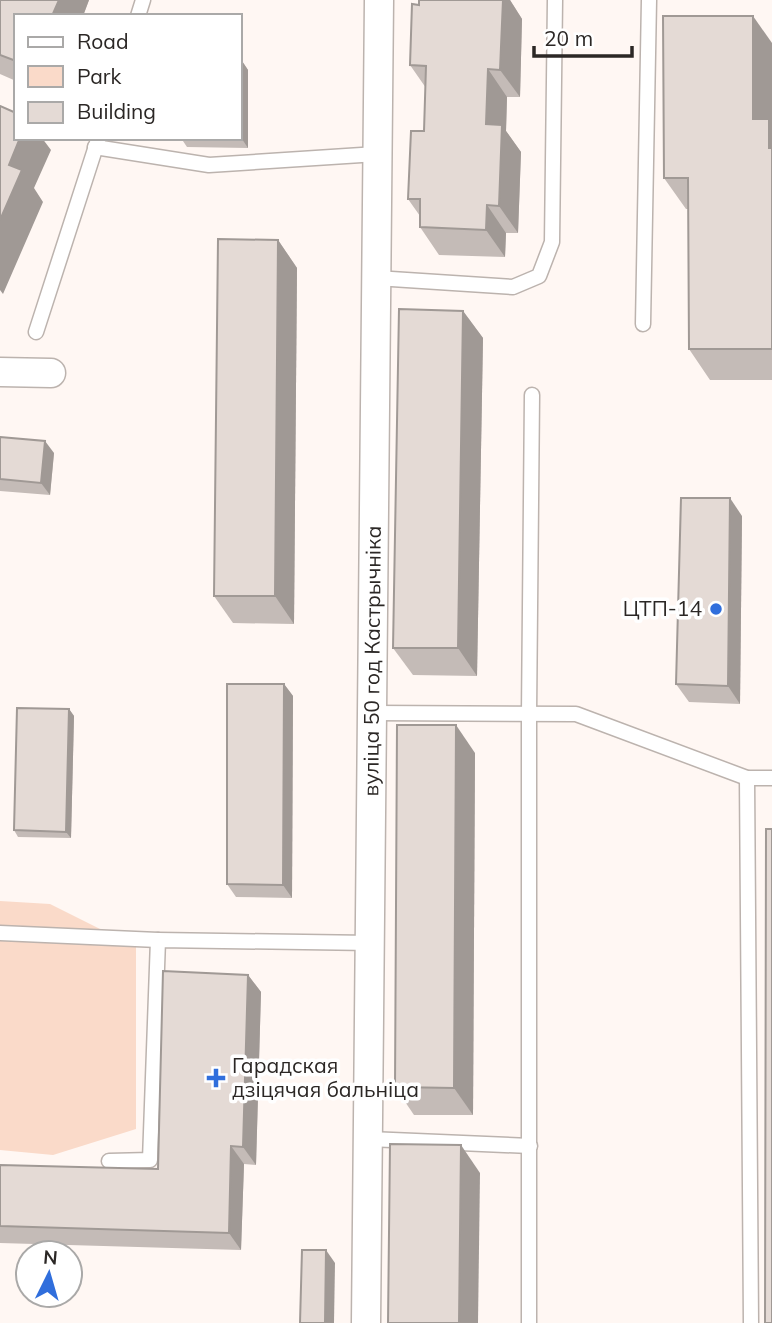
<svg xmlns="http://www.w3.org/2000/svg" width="772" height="1323" font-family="Mulish,sans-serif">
<rect width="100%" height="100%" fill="#fff7f3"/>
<!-- green -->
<polygon fill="#fadac9" points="0,901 50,904 136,947 136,1129 53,1155 0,1150"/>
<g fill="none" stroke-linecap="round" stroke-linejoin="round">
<!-- lane casing -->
<g stroke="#bcb3ae" stroke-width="17">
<g id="lane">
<polyline points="138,16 143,0"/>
<polyline points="95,147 209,165 377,154"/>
<polyline points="376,278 513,287 539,276 552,242 555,0"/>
<polyline points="643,324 649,0"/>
<polyline points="36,332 98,140"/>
<polyline points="373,713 576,714 747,778 772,778"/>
<polyline points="747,778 751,1323"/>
<polyline points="0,933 158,940"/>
<polyline points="369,1139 530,1146"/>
<polyline points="109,1161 150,1160 158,940 371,943"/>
<polyline points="529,1323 529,714 532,395"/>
</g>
</g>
<!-- street casing -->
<g stroke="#bcb3ae" stroke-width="31">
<g id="street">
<polyline points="0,372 51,373"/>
<path id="s1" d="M366 1323 379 0"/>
</g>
</g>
<!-- lane -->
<use href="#lane" stroke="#fff" stroke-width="14"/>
<!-- street -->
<use href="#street" stroke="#fff" stroke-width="28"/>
</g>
<!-- wall -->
<g fill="#c4bbb7">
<polygon points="0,0 89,0 83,16 16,16 16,81 0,74"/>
<polygon points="419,0 510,0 522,19 520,97 507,97 506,131 521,152 518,233 506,233 505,257 439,255 420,227 420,216 408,199 424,131 426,88 410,65"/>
<polygon points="772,43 772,380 710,380 689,349 688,209 686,209 664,178"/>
<polygon points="240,58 248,70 248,148 187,147 181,138 240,138"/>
<polygon points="278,240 297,268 294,624 233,623 214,596"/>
<polygon points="463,311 483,338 477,676 413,675 393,648"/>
<polygon points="0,437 54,453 50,495 0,491"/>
<polygon points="742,516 740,704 689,702 676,684"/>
<polygon points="284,684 293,696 292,898 236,897 227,884"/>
<polygon points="69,709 74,716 71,838 18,837 14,830"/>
<polygon points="475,753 473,1115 414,1115 395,1087"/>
<polygon points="248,975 261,992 256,1165 244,1164 241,1250 0,1243 0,1165 158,1169"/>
</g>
<!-- shaded-wall -->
<g fill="#a09995">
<polygon points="59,0 89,0 83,16 52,16"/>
<polygon points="497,0 510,0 522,19 520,97 500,70"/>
<polygon points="753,16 772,43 772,152 753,119"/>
<polygon points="240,58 248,70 248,148 240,136"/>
<polygon points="488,69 507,97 506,131 521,152 518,233 499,206 486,124"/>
<polygon points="20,138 42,138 51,150 34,188 43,202 3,294 0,290 0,220 9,165"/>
<polygon points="487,205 506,233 505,257 486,230"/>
<polygon points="278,240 297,268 294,624 275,596"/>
<polygon points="463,311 483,338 477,676 458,648"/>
<polygon points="45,441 54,453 50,495 41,483"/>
<polygon points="730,498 742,516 740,704 728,686"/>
<polygon points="284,684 293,696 292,898 283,885"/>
<polygon points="69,709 74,716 71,838 66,832"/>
<polygon points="456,725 475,753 473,1115 454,1088"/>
<polygon points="248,975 261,992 256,1165 243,1147"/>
<polygon points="461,1145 480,1173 478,1323 459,1323"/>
<polygon points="231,1146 244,1164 241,1250 229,1233"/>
<polygon points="326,1250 335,1263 334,1323 325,1323"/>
</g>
<!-- building -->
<g fill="#e4dad5" stroke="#a09995" stroke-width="2">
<polygon points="0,0 59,0 52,16 16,16 16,61 0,55"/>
<polygon points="419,0 503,0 500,70 488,69 486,124 502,125 499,206 487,205 486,230 420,227 420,199 408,199 411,131 424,131 426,66 410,65 412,4 419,5"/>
<polygon points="663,16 753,16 753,119 769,119 769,148 772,148 772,349 689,349 688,178 664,178"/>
<polygon points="0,106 16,113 16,138 20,138 9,165 22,170 0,220"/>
<polygon points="218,239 278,240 275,596 214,596"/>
<polygon points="399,309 463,311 458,648 393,648"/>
<polygon points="0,437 45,441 41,483 0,479"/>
<polygon points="681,498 730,498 728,686 676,684"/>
<polygon points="227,684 284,684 283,885 227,884"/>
<polygon points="17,708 69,709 66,832 14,830"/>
<polygon points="397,725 456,725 454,1088 395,1087"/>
<polygon points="766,829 772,829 772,1323 765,1323"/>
<polygon points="163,971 248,975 243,1147 231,1146 229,1233 0,1226 0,1165 158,1169"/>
<polygon points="390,1144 461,1145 459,1323 388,1323"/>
<polygon points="302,1250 326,1250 325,1323 300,1323"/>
</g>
<!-- markers -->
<g fill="#306edc" stroke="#fff" stroke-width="2.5">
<circle cx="716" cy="609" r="7"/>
<path d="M212.5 1067.5h7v7h7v7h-7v7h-7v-7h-7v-7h7z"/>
</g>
<g text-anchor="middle" stroke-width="7" stroke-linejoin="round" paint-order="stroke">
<!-- poi labels -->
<g font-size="21" fill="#2b2725" stroke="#fff" text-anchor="end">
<text x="702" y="616">ЦТП-14</text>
<text x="232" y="1073" text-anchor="start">Гарадская<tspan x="232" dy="24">дзіцячая бальніца</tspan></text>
</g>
<!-- street labels -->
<g font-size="21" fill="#2b2725" stroke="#fff">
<text dy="7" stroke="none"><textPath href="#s1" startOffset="662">вуліца 50 год Кастрычніка</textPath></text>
</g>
</g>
<!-- legend -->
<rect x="14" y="14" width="228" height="126" fill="#ffffff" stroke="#aaa9a8" stroke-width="2"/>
<rect x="28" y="37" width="35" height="10" fill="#ffffff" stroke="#aaa9a8" stroke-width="2"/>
<text x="77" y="49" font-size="21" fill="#2b2725">Road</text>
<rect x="28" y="66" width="35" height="21" fill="#fadac9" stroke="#aaa9a8" stroke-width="2"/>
<text x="77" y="84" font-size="21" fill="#2b2725">Park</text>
<rect x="28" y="102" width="35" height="21" fill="#e4dad5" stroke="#aaa9a8" stroke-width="2"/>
<text x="77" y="119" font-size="21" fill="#2b2725">Building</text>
<!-- north arrow -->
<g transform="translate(49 1274) rotate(5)"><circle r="33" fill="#ffffff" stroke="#aaa9a8" stroke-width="2"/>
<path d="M0-5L12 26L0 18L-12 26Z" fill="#306edc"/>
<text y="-10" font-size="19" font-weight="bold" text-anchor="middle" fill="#2b2725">N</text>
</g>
<!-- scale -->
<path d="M534 46v10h98v-10" fill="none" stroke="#2b2725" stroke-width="3.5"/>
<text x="544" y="46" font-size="21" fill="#2b2725" stroke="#ffffff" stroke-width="5" paint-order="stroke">20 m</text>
</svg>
